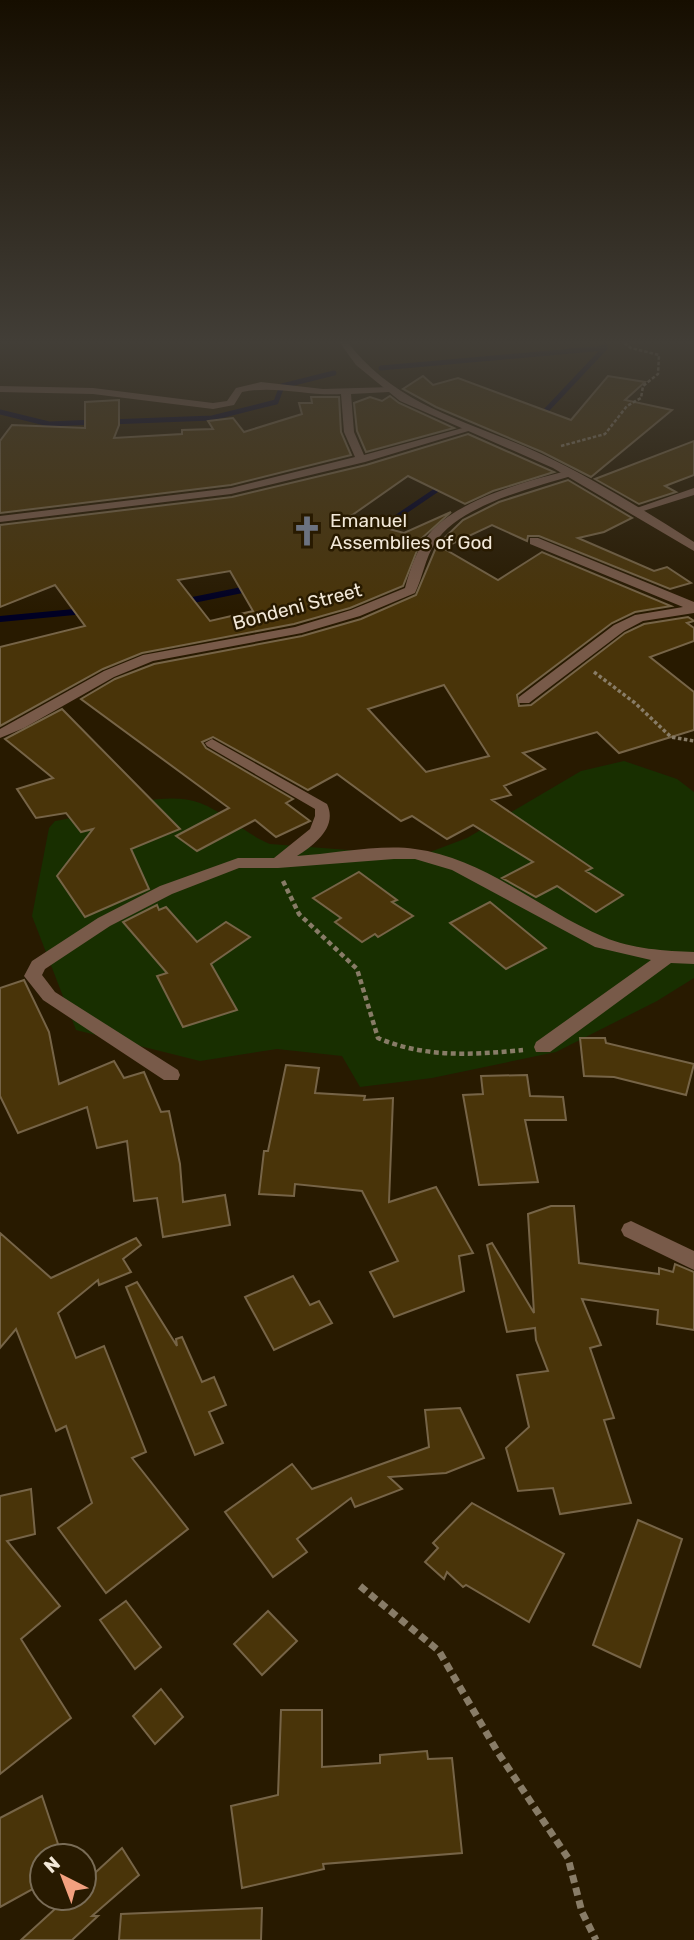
<svg xmlns="http://www.w3.org/2000/svg" width="694" height="1940" font-family="Rubik,sans-serif">
<rect width="100%" height="100%" fill="#281a00"/>
<!-- green -->
<path fill="#182f00" d="M624 761 677 779 694 792V978L657 1001 556 1052 432 1078 360 1087 342 1056 277 1049 200 1061 76 1030 32 916 49 828 55 821C96 814 162 788 200 803 226 813 245 834 270 844L400 854 430 852 467 838 581 771Z"/>
<g fill="none" stroke-linecap="round" stroke-linejoin="round">
<!-- stream-far1 -->
<g stroke="#000024" stroke-width="5">
<polyline points="381,368 605,348"/>
<polyline points="0,412 49,424 95,422"/>
<polyline points="539,418 605,348 603,340"/>
<polyline points="109,422 212,418 276,402 282,386 334,373"/>
<polyline points="382,527 444,485"/>
</g>
<!-- stream -->
<g stroke="#000024" stroke-width="6">
<polyline points="375,532 385,525"/>
<polyline points="183,602 252,588"/>
<polyline points="0,619 85,611"/>
</g>
</g>
<!-- building -->
<g fill="#493409" stroke="#766447" stroke-width="2" fill-rule="evenodd">
<polygon points="423,376 433,385 458,378 571,420 608,376 645,382 625,400 672,410 591,477 542,452 436,407 403,389"/>
<polygon points="390,396 399,403 454,428 366,452 357,431 354,403 370,397 382,401"/>
<polygon points="311,397 339,397 341,432 351,455 231,485 0,513 0,441 12,425 85,428 85,402 119,400 119,425 114,438 182,434 182,430 213,429 208,421 233,418 244,432 302,414 299,403 312,403"/>
<path d="M468 434 554 472 493 491 465 504 408 476 348 518 404 533 451 512 422 538 403 586 350 608 294 624 142 653 103 669 0 726V647L85 626 55 585 0 607V525L232 497 366 465ZM230 571 253 611 210 621 178 580Z"/>
<polygon points="694,441 694,475 665,486 676,492 639,504 595,479"/>
<path d="M568 480 632 518 604 532 578 538 654 571 667 567 691 583 670 589 539 536H528L527 541 492 525 443 548 498 580 542 552 671 606 635 612 612 623 517 695 519 706 531 705 625 633 644 624 688 617 694 621 687 623 694 628V641L650 657 694 692V730L619 753 597 732 523 753 545 769 504 786 511 795 492 800 592 868 586 871 623 895 596 912 557 886 536 897 502 878 533 862 473 825 447 839 412 816 401 821 337 774 308 790 213 737 202 742 206 748 293 799 286 803 310 821 276 837 255 820 197 851 176 836 229 808 81 699 115 679 154 664 302 636 361 619 416 595 437 545 463 520 499 502ZM444 685 489 756 426 772 368 709Z"/>
<polygon points="62,709 180,829 131,849 149,889 85,917 57,876 93,829 81,832 66,813 36,818 17,789 53,778 5,739"/>
<polygon points="359,872 397,900 392,902 413,916 378,937 375,934 362,942 335,922 341,918 313,898"/>
<polygon points="490,902 546,948 506,969 450,923"/>
<polygon points="157,905 159,910 166,907 197,942 226,922 250,937 211,964 237,1010 183,1027 157,976 167,973 123,922"/>
<polygon points="24,980 49,1032 59,1084 114,1061 124,1078 144,1072 161,1112 169,1111 180,1164 183,1202 225,1195 230,1225 163,1237 157,1198 134,1201 127,1141 97,1148 87,1107 18,1133 0,1096 0,988"/>
<polygon points="580,1038 605,1038 606,1043 694,1064 686,1095 614,1077 584,1076"/>
<polygon points="286,1065 319,1068 315,1093 365,1096 364,1100 393,1098 389,1202 436,1187 473,1253 459,1256 464,1291 394,1317 370,1272 398,1261 362,1191 295,1184 294,1196 259,1194 264,1151 268,1151"/>
<polygon points="527,1075 530,1096 563,1097 566,1120 525,1120 538,1182 479,1185 463,1095 483,1094 481,1076"/>
<polygon points="551,1206 574,1206 579,1263 659,1274 659,1268 673,1272 675,1264 694,1272 694,1330 657,1324 658,1310 582,1299 601,1345 590,1348 614,1418 604,1420 631,1503 560,1514 553,1488 518,1491 506,1448 529,1427 517,1375 548,1371 536,1340 535,1328 507,1332 487,1245 492,1243 534,1313 528,1214"/>
<polygon points="0,1233 51,1278 136,1238 141,1245 123,1259 131,1272 99,1285 98,1280 58,1313 76,1358 104,1346 146,1452 132,1458 188,1529 106,1593 58,1528 92,1503 66,1426 56,1431 16,1329 0,1348"/>
<polygon points="293,1276 310,1305 319,1301 332,1323 274,1350 245,1297"/>
<polygon points="137,1282 177,1346 176,1339 182,1337 202,1382 214,1377 226,1405 209,1412 223,1443 195,1455 126,1287"/>
<polygon points="460,1408 484,1458 446,1473 389,1477 402,1489 355,1507 351,1498 297,1539 307,1552 273,1577 225,1512 292,1464 312,1489 429,1447 425,1410"/>
<polygon points="31,1489 35,1534 7,1541 60,1606 21,1639 71,1718 0,1774 0,1496"/>
<polygon points="472,1503 564,1554 529,1622 466,1585 463,1587 447,1572 444,1579 425,1562 438,1548 433,1543"/>
<polygon points="638,1520 682,1539 640,1667 593,1645"/>
<polygon points="126,1601 161,1647 135,1669 100,1620"/>
<polygon points="268,1611 297,1641 262,1675 234,1644"/>
<polygon points="161,1689 183,1717 155,1744 133,1716"/>
<polygon points="281,1710 322,1710 322,1767 380,1763 380,1755 427,1751 428,1759 452,1758 462,1853 323,1864 324,1869 242,1888 231,1806 278,1795"/>
<polygon points="42,1796 62,1856 42,1856 42,1884 0,1907 0,1818"/>
<polygon points="122,1848 139,1875 92,1916 98,1916 72,1940 21,1940 67,1898 84,1898 84,1883"/>
<polygon points="262,1908 261,1940 119,1940 121,1914"/>
</g>
<g fill="none" stroke-linecap="round" stroke-linejoin="round">
<!-- path-far3 -->
<polyline stroke="#887c67" stroke-width="2.5" stroke-dasharray="3.5 2" stroke-linecap="butt" points="561,446 605,434 627,406 641,398 643,386 658,374 659,355 631,348 621,340"/>
<!-- path-far2 -->
<polyline stroke="#887c67" stroke-width="3.5" stroke-dasharray="3.5 2.5" stroke-linecap="butt" points="594,672 635,703 671,737 694,741"/>
<!-- path-far1 -->
<path stroke="#887c67" stroke-width="4.5" stroke-dasharray="5 3.5" stroke-linecap="butt" d="M283 881 299 914 357 969 378 1038C425 1058 473 1055 523 1050"/>
<!-- path -->
<polyline stroke="#887c67" stroke-width="7" stroke-dasharray="8 5" stroke-linecap="butt" points="360,1586 439,1651 497,1751 568,1858 582,1912 596,1940"/>
<!-- minor -->
<g fill="#785a49" fill-rule="evenodd">
<path d="M261 382 323 389 392 387 394 389 389 392 351 394 354 432 364 455 470 426 475 429 365 462 231 494 0 522V516L231 488 355 457 344 432 341 394C308 396 275 385 242 392L234 405 213 409 93 394 0 392V386L93 388 213 403 227 401 236 388Z"/>
<path d="M570 470 574 471V475C533 488 459 505 435 543 425 558 423 577 415 593L360 616 302 633 153 661 114 677 24 728 0 738V729L104 671 143 655 295 627 351 610 405 588C410 569 417 549 429 534 458 499 527 481 570 470Z"/>
<polygon points="694,488 694,495 637,513 631,510"/>
<polygon points="530,538 538,538 694,602 694,613 643,621 624,631 529,703 519,703 519,697 614,625 635,615 683,607 530,544"/>
<path d="M212 739 327 804C338 827 314 845 297 856 333 854 380 844 415 849 485 858 541 911 604 937 631 949 666 951 694 952V964L671 963 550 1052H536L534 1047 536 1042 651 960 595 947 452 870 415 859H394L278 868H239L172 894 110 926 45 969 42 975 55 992 178 1070 180 1075 178 1080H164L43 1000 24 976 32 961 98 918 160 886 238 858H274L310 829 315 816V809L207 746 205 743Z"/>
<polygon points="631,1221 694,1251 694,1270 624,1236 621,1230 624,1224"/>
</g>
<!-- tertiary -->
<path fill="#785a49" fill-rule="evenodd" d="M338 340H346C397 408 468 420 541 454 594 479 644 510 694 542V551L553 468 400 401 356 365Z"/>
</g>
<!-- sky -->
<linearGradient id="sky" x2="0" y2="1"><stop stop-color="#160e00"/><stop offset="0.56" stop-color="#423e37"/><stop offset="1" stop-color="#423e37" stop-opacity="0"/></linearGradient>
<rect width="694" height="611" fill="url(#sky)"/>
<!-- icons -->
<defs>
<g id="church-bare" transform="scale(2.415)"><path d="M-1.2-6h2.4v3.5h3.3v2.4h-3.3V6h-2.4V-.1h-3.3v-2.4h3.3Z" fill="#6b7280" stroke="#281a00" stroke-width="2.5" paint-order="stroke"/></g>
</defs>
<g fill-rule="evenodd">
<use href="#church-bare" x="307" y="531"/>
</g>
<g text-anchor="middle" stroke-width="5" stroke-linejoin="round" paint-order="stroke">
<!-- far-poi labels -->
<g font-size="19" fill="#f2e8d8" stroke="#281a00" text-anchor="start">
<text x="330" y="527">Emanuel<tspan x="330" dy="22">Assemblies of God</tspan></text>
</g>
<!-- far-street labels -->
<g font-size="19" fill="#f2e8d8" stroke="#281a00">
<text transform="translate(297 606) rotate(-15)" y="7">Bondeni Street</text>
</g>
</g>
<!-- north arrow -->
<g transform="translate(63 1877) rotate(318)"><circle r="33" fill="#281a00" stroke="#796c56" stroke-width="2"/>
<path d="M0-5L12 26L0 18L-12 26Z" fill="#f2a07f"/>
<text y="-10" font-size="19" font-weight="bold" text-anchor="middle" fill="#f2e8d8">N</text>
</g>
</svg>
